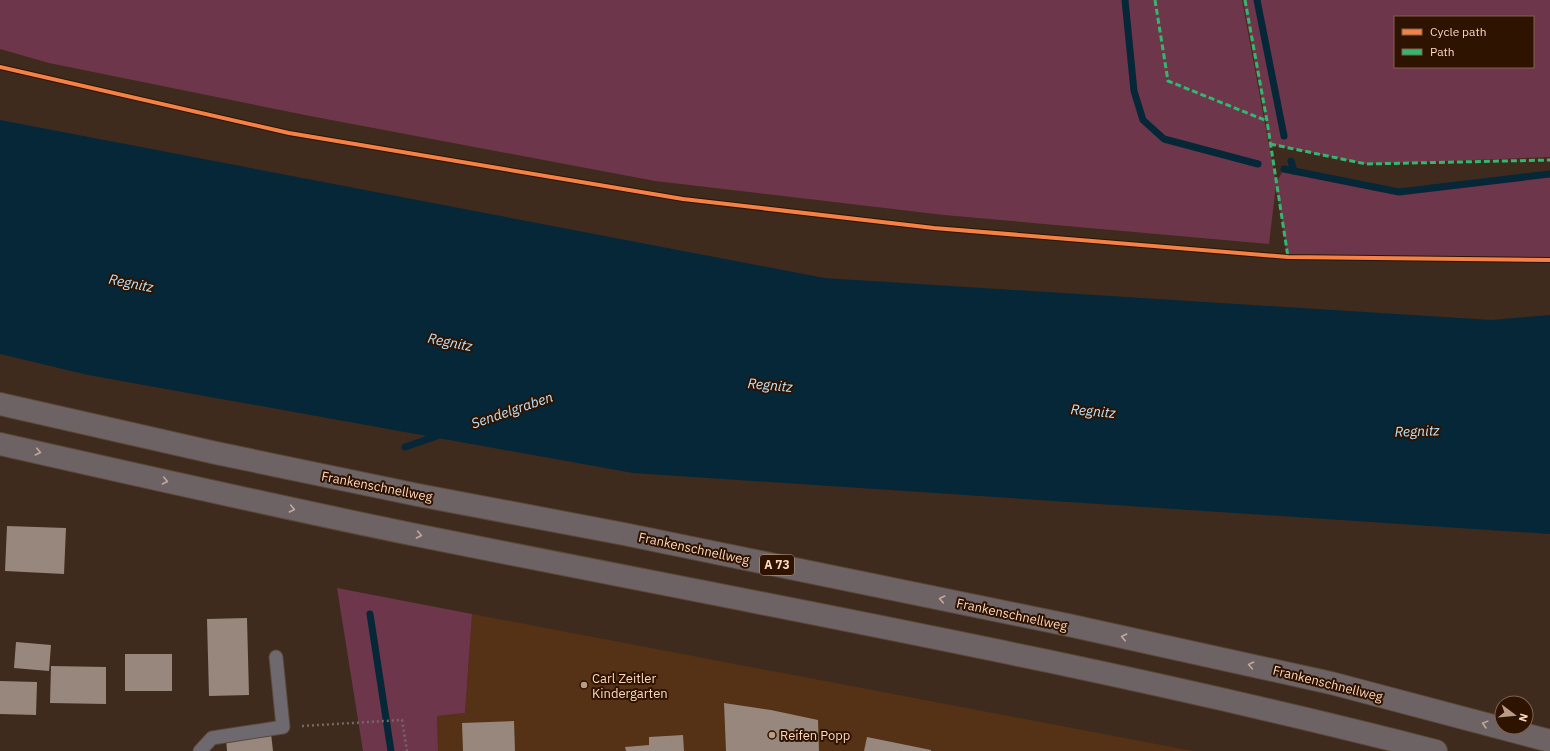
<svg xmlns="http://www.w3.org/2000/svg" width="1550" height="751" font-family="'IBM Plex Sans',sans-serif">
<rect width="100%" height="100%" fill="#3e2b1d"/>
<!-- built -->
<polygon fill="#553115" points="472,614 1193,751 438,751 437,716 465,713"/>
<!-- green -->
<g fill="#6e364b" fill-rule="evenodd">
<polygon points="0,0 1242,0 1276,183 1284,169 1399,192 1550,174 1550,260 1288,257 1276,185 1269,244 944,215 655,181 310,116 49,63 0,49"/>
<path d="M1243 0H1550V157L1366 164 1270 144ZM1395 17H1533V67H1395Z"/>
<polygon points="337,588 472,614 465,713 437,716 438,751 363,751"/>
</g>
<!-- water -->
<polygon fill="#062738" points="0,120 824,278 1492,320 1550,315 1550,534 633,473 88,375 0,354"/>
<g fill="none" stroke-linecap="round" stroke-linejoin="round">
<!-- stream -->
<g stroke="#062738" stroke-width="7">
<polyline points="1125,0 1134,91 1143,120 1164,139 1258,164"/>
<polyline points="1257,0 1284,136"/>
<polyline points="1291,161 1294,171"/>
<polyline points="1284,169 1399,192 1550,174"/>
<polyline points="405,447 443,434"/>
<polyline points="370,614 391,751"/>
</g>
</g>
<!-- building -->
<g fill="#98877c">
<polygon points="7,526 66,528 64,574 5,571"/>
<polygon points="247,618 249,695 209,696 207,619"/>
<polygon points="16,642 51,645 49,671 14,668"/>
<rect x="125" y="654" width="47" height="37"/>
<polygon points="51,666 106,667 106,704 50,703"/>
<polygon points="0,681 37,682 36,715 0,714"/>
<polygon points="724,703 771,710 818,720 819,751 726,751"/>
<polygon points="514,721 515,751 463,751 462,723"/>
<polygon points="271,733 273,751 227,751 226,739"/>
<polygon points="683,735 684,751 626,751 625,747 649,745 649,737"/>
<polygon points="867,737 931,750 931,751 864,751"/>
</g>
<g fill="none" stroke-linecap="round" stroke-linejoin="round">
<!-- lane casing -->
<g stroke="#5a4839" stroke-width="15">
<polyline id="lane" points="200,751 212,738 283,727 276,657"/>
</g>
<!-- highway casing -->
<g stroke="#5a4839" stroke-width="24">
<g id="highway">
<polyline points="0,404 216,453 418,495 624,534 1068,625 1331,683 1550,741"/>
<path d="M0 444C137 475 274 506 411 534 753 603 1098 664 1436 751"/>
</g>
</g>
<!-- path -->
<polyline stroke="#716869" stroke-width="2.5" stroke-dasharray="2 3" stroke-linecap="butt" points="302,726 402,720 407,751"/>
<!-- lane -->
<use href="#lane" stroke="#6e686f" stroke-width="13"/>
<!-- highway -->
<use href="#highway" stroke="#6d6264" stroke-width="22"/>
<!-- quiet -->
<g stroke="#33b770" stroke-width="3" stroke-dasharray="6 3" stroke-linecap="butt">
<polyline points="1155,0 1168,81 1267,121"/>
<polyline points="1245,0 1267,121 1288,257"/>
<polyline points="1270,144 1366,164 1550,160"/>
</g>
<!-- cycleway casing -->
<g stroke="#2e1300" stroke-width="6">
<polyline id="cycleway" points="0,67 289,133 683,199 934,228 1288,257 1550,260"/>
</g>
<!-- cycleway -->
<use href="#cycleway" stroke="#f48246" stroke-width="4"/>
</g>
<!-- one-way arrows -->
<defs><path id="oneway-chevron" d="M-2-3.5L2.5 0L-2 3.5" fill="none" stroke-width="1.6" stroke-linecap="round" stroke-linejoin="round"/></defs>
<g stroke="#c4a99b">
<use href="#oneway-chevron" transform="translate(38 452) rotate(13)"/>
<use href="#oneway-chevron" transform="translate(165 481) rotate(13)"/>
<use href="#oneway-chevron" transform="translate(292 509) rotate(12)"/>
<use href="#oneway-chevron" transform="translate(419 535) rotate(11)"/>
<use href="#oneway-chevron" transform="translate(942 599) rotate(-168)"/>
<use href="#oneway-chevron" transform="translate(1124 637) rotate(-168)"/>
<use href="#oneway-chevron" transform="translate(1251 665) rotate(-168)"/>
<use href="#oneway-chevron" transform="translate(1485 724) rotate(-165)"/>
</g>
<!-- markers -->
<g fill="#bb9b86" stroke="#2e1300" stroke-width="1.5">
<circle cx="584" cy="685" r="4"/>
<circle cx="772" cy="735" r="4"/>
</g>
<g text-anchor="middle" stroke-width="4" stroke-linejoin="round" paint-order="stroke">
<!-- shield labels -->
<rect fill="#2e1300" stroke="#c09d86" stroke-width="1" x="760" y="555" width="34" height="20" rx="3"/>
<g font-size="12" font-weight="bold" fill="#fed8bf">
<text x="777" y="569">A 73</text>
</g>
<!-- street labels -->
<g font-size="13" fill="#fed8bf" stroke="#2e1300">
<text transform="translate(377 486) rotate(11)" y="5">Frankenschnellweg</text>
<text transform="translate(694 548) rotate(12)" y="5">Frankenschnellweg</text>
<text transform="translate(1012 614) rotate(12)" y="5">Frankenschnellweg</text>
<text transform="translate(1328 683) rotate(14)" y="5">Frankenschnellweg</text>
</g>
<!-- poi labels -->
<g font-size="13" fill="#fed8bf" stroke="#2e1300" text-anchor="start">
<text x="592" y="683">Carl Zeitler<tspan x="592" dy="15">Kindergarten</tspan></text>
<text x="780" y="740">Reifen Popp</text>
</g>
<!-- water labels -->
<g font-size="14" font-style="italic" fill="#bde3fa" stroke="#2e1300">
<text transform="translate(131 283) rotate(11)" y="5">Regnitz</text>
<text transform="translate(450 342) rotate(11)" y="5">Regnitz</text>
<text transform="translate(770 385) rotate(5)" y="5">Regnitz</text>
<text transform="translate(512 410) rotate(-19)" y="5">Sendelgraben</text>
<text transform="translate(1093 411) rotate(5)" y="5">Regnitz</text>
<text transform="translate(1417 431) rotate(-2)" y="5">Regnitz</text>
</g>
</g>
<!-- legend -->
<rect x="1394" y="16" width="140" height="52" fill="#2e1300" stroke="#81624c"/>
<rect x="1402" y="29" width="20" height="6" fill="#f48246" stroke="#81624c"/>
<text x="1430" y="36" font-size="12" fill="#fed8bf">Cycle path</text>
<rect x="1402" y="49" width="20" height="6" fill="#33b770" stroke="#81624c"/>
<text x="1430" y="56" font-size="12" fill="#fed8bf">Path</text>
<!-- north arrow -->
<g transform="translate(1514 715) rotate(106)"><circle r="19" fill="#2e1300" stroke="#81624c"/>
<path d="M0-3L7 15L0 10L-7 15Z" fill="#bb9b86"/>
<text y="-6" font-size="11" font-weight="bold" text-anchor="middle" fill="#fed8bf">N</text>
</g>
</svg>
